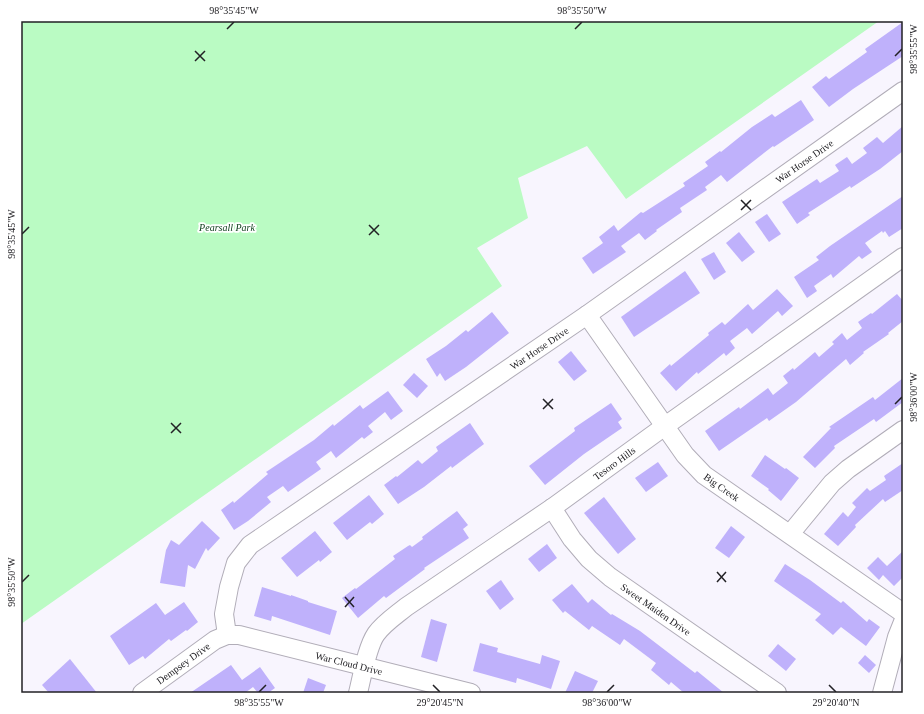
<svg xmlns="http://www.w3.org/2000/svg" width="924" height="714" font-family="Georgia,serif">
<rect width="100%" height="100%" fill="#f8f5fe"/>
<!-- green -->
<polygon fill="#bafbc3" points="21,21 879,21 626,199 587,146 518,178 528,218 477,248 502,286 21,624"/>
<!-- building -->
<g fill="#bfb1fb">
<polygon points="903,22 903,56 853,89 829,107 812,87 826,76 829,79 867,52 865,49"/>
<polygon points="801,100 814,120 774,147 773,146 727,182 721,175 705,187 707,190 680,208 682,212 656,230 657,231 645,240 639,233 621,246 626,252 593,274 582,258 603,243 599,237 614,225 618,231 641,212 643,213 685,186 683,183 708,166 705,162 720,151 721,152 752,127 772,114 775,117"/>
<polygon points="903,126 903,151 880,169 851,188 850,186 808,213 810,215 797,224 782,202 817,179 820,183 839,171 835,165 847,157 852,164 867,153 863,148 877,137 883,143"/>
<polygon points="903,196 903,228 889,237 885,231 883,233 882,231 865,243 872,252 862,259 859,256 833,278 831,274 814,286 817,291 807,298 794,277 819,260 816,257 830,246"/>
<polygon points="767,214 781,234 769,242 755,222"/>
<polygon points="739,232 755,252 742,262 726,243"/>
<polygon points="714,252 726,272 714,280 701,259"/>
<polygon points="685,271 700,293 634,337 621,317"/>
<polygon points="777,289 793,306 782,316 778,311 752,334 747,328 730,341 735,348 726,356 724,353 698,374 697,372 676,391 660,373 670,364 671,366 709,335 708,333 722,322 725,325 748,304 753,310"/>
<polygon points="897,294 903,301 903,321 888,333 889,334 863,352 864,353 850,365 846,359 796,402 769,421 767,418 719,451 705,431 739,407 740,409 768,388 773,395 788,383 783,376 793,368 794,370 815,352 819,357 834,344 832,342 842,333 847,340 862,328 858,322 871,313 872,314"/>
<polygon points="492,312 509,333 466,367 445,381 440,373 437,377 426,359 446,346 466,330 468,332"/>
<polygon points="571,351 587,371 574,381 558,362"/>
<polygon points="414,373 428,386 417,398 403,385"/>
<polygon points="903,378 903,402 876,422 874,419 834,446 835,448 815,468 803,457 831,428 829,427 873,397 875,400"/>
<polygon points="388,391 403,411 391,420 385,412 368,426 373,432 364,439 362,437 336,458 331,451 316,462 321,469 288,492 283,486 267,497 271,502 248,521 234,530 221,510 233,501 234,503 268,474 266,472 314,440 333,424 334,426 360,405 363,409"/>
<polygon points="611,403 622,419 618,422 622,428 584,454 545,485 529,466 575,431 574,428"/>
<polygon points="470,423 484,444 452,468 451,466 424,487 398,504 384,485 396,476 397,477 418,460 422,464 438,451 436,447"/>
<polygon points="765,455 785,469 786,468 799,478 781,501 768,490 769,489 751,476"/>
<polygon points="658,462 668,476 646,492 635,478"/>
<polygon points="903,463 903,490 885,502 883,499 855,525 856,527 838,546 824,534 843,512 848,517 856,507 852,503 867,488 870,491 886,480 884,476"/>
<polygon points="369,495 384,514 372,524 370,522 347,540 333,523"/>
<polygon points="604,497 636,539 618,554 584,513"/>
<polygon points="457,511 468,525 463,529 469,538 424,568 425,569 386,598 384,596 358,618 342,598 355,588 356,589 395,559 393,556 408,546 410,545 412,547 423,539 422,537"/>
<polygon points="202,521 220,538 208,551 206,548 195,569 188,565 185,587 160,583 166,550 171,540 179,545"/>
<polygon points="731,526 745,537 729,558 715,548"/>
<polygon points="315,531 332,552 320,562 319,560 297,577 281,558"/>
<polygon points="547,544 557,558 539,572 528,559"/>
<polygon points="903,551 903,577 894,586 883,575 879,580 867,568 878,557 887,566"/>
<polygon points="785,564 810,580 841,603 843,601 867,622 869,619 880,627 866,646 841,627 833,635 815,620 821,614 774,581"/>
<polygon points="501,580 514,599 500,610 486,591"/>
<polygon points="572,584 588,603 592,599 611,615 612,614 640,631 695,673 697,671 724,693 684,693 671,682 669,685 651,670 656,663 624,639 620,645 592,626 589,630 565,611 563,613 552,600"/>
<polygon points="262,587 291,596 291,595 308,601 308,602 337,611 330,635 272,616 271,621 254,616"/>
<polygon points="184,602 198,622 187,631 186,630 171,641 169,639 145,659 143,656 129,665 110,636 156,603 165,615"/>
<polygon points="431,619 447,624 437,662 421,657"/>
<polygon points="480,643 498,648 497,652 540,664 542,655 560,661 551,689 517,678 516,683 473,671"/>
<polygon points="778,644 796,659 786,671 768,656"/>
<polygon points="865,655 876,665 869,673 858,663"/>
<polygon points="70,659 97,693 49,693 42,685"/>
<polygon points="231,665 242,680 260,667 275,688 268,693 258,693 253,687 245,693 190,693"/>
<polygon points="575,671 598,681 592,693 565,693"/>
<polygon points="308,678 326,685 323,693 303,693"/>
</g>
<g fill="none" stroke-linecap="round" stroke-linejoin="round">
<!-- minor casing -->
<g stroke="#b1adb8" stroke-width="20">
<g id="minor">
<polyline points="587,315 685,455 704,475 903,613"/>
<polyline points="552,508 572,539 589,559 610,577 777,693"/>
<polyline points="790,534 832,483 848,469 903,430"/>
<polyline points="227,635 224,614 229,587 236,563 250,545 587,315 903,91"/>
<polyline points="142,693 215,640 227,635 239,635 471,693"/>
<path d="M358 693C362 677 367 647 376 634 384 623 395 616 406 607L552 508 665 426 903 257"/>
<polyline points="882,693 897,637 903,622"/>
</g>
</g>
<!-- minor -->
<use href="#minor" stroke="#fff" stroke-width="18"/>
</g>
<!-- ticks -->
<path fill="none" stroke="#222125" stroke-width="1.5" d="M227 29 234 22M575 29 582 22M195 51 205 61M895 56 902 49M195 61 205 51M741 200 751 210M741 210 751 200M369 225 379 235M22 234 29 227M369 235 379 225M543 399 553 409M895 404 902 397M543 409 553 399M171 423 181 433M171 433 181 423M717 572 726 582M22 582 29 575M717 582 726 572M345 597 354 607M345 607 354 597M433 685 440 692M829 685 836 692M259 692 266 685M607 692 614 685"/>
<g text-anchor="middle" stroke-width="3.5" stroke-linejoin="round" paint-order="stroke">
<!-- street labels -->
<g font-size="10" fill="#222125" stroke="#fff">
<text transform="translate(804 161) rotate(-35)" y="4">War Horse Drive</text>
<text transform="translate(539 348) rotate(-34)" y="4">War Horse Drive</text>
<text transform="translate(614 463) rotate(-36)" y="4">Tesoro Hills</text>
<text transform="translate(722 487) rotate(35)" y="4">Big Creek</text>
<text transform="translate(656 609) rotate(35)" y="4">Sweet Maiden Drive</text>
<text transform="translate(183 663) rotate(-36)" y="4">Dempsey Drive</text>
<text transform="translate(349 663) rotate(14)" y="4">War Cloud Drive</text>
</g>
<!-- park labels -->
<g font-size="10" font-style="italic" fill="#093b17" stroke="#fff">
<text x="227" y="231">Pearsall Park</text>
</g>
</g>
<!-- border -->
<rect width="924" height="714" fill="none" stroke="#ffffff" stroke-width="44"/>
<rect x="22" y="22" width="880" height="670" fill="none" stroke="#222125" stroke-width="1.5"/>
<g font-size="10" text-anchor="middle" fill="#222125">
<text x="234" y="14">98°35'45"W</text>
<text x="582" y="14">98°35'50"W</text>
<text transform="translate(913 49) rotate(-90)" y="4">98°35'55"W</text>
<text transform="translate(11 234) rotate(-90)" y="4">98°35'45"W</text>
<text transform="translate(913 397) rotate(-90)" y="4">98°36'00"W</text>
<text transform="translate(11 582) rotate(-90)" y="4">98°35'50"W</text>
<text x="259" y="706">98°35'55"W</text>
<text x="440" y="706">29°20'45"N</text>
<text x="607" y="706">98°36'00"W</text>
<text x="836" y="706">29°20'40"N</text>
</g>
</svg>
